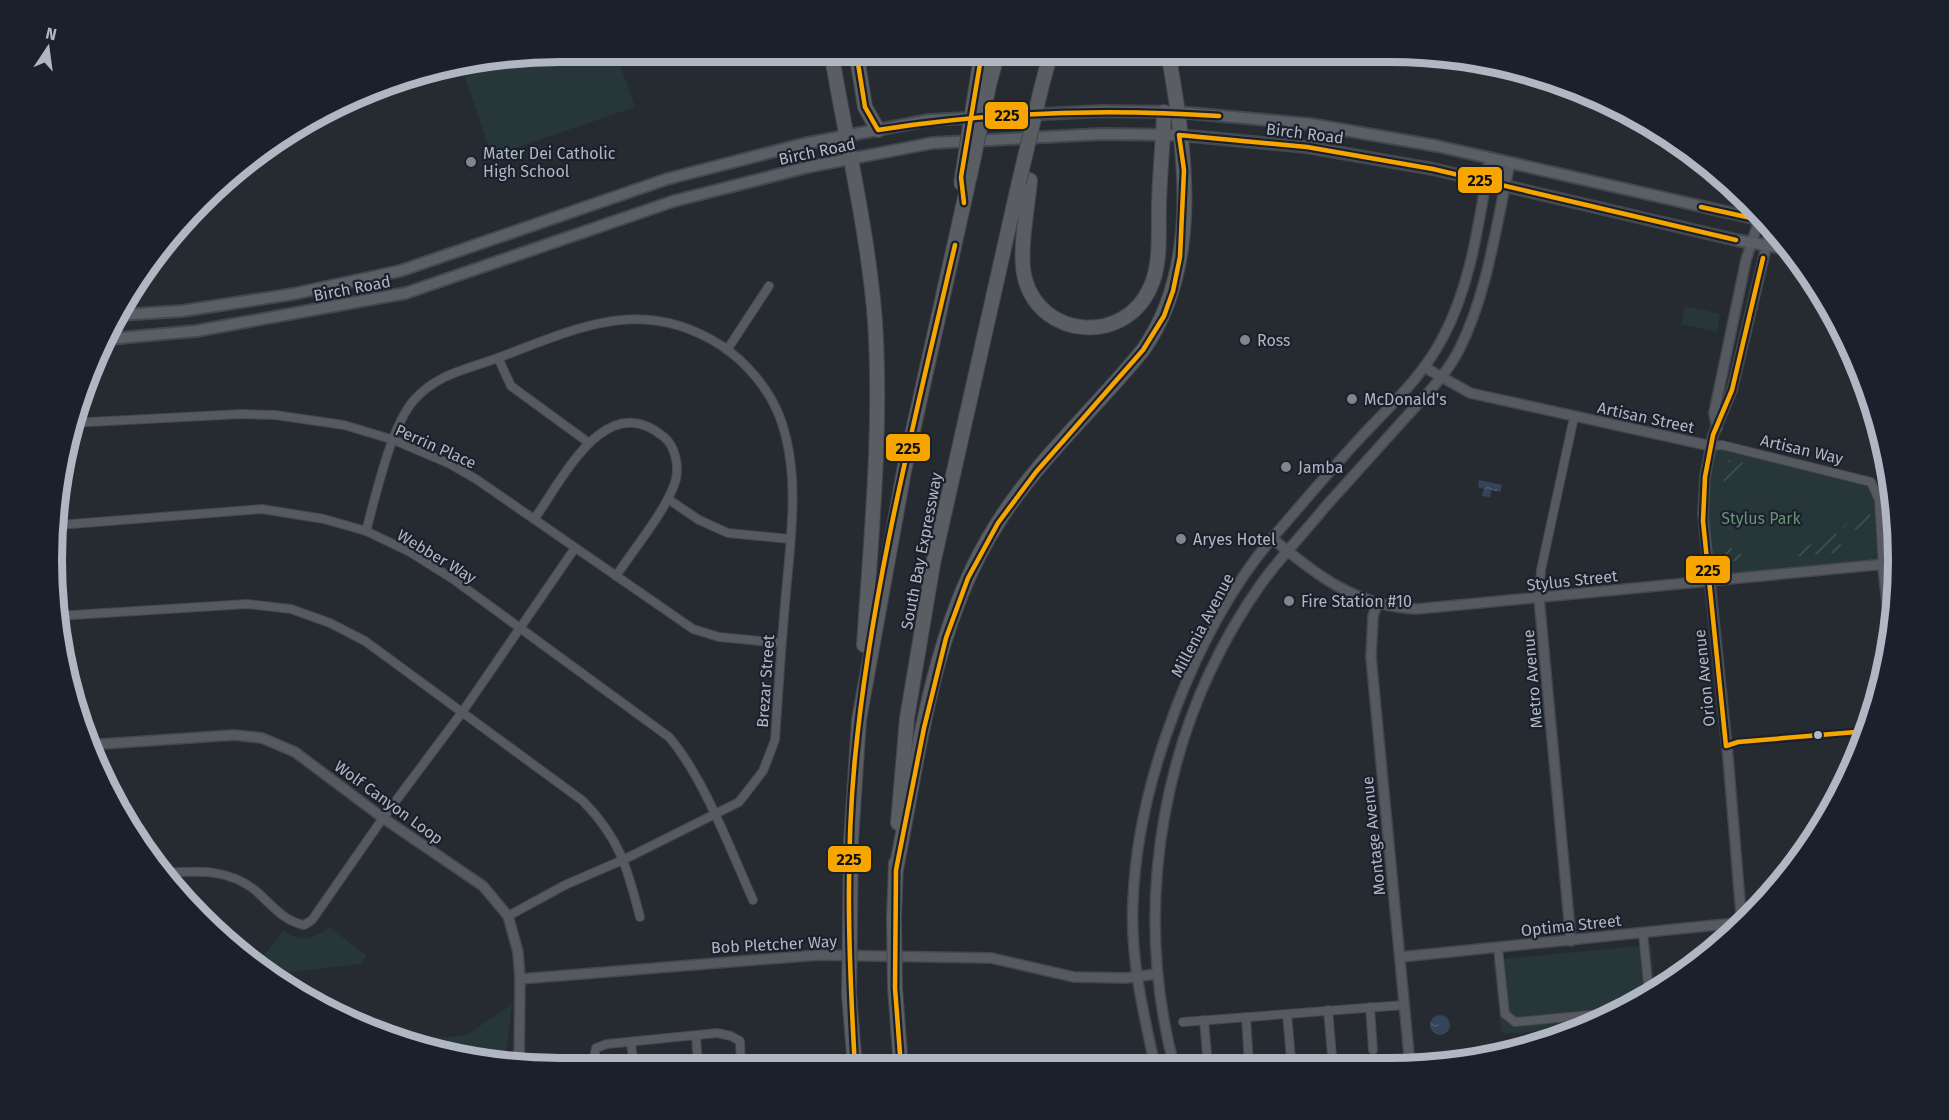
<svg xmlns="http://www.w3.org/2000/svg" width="1949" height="1120" font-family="'Fira Sans',sans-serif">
<defs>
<pattern id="garden-furrows" width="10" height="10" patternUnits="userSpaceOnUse" patternTransform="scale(1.5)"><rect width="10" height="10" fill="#273739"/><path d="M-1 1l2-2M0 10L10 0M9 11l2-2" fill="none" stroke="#445254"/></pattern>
<pattern id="water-ripples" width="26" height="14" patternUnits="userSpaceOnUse" patternTransform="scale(1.5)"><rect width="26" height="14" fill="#36445b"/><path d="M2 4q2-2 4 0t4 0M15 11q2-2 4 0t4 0" fill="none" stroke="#515d71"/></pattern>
</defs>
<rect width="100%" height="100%" fill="#262b32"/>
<!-- green -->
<g fill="#273739">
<polygon points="560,51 615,51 635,107 492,156 465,77 527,56"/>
<polygon points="1685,306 1720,314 1717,332 1681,324"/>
<polygon points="1711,446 1871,485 1876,492 1883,566 1709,581 1703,515"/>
<path d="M329 927 367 956 360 964 280 973 270 971 259 962 283 931C302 942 311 941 329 927Z"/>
<polygon points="1651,945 1655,992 1584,1027 1505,1034 1501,1031 1493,960"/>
<polygon points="512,1004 505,1063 399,1042 467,1035"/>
</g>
<!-- garden -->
<g fill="url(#garden-furrows)">
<polygon points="1729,460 1746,464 1745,469 1736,473 1726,484 1724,481"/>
<polygon points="1724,509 1732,511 1734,528 1729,530"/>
<polygon points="1870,511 1871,523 1842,535 1840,532 1845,525"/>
<polygon points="1835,531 1844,552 1788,557"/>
<polygon points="1727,543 1735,552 1749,558 1749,561 1728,561 1724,557 1723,544"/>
</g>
<!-- water -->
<g fill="url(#water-ripples)">
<polygon points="1479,480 1502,485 1500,492 1491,490 1490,497 1482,496 1484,489 1478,487"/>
<circle cx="1440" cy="1025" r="10"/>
</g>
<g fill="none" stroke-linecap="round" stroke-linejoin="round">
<!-- minor casing -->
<g stroke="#44474d" stroke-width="10">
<g id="minor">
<polyline points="727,350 769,286"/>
<polyline points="498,358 511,386 589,443"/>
<polyline points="71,423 241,414 275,415 344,425 394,440 450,464 476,479 693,629 719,637 781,643"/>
<polyline points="1711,446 1722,445 1871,482 1879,500 1883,566"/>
<polyline points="668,499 699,520 728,533 790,539"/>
<path d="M535 518C564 477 606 388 664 437 675 446 679 465 676 479 669 507 633 550 616 576"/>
<path d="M59 525 262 509 324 519 366 531 410 552 453 579 669 737C704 778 730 849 753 900"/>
<path d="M366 531C376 495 391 426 414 400 439 372 470 369 503 356 580 327 644 295 722 346 746 362 768 388 779 415 802 474 790 542 785 604 781 649 778 694 775 740L763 771 739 802 625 859 565 885 508 916"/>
<polyline points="53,588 53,597"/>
<polyline points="1539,598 1541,570 1574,417"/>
<path d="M57 616 247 604 291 609 330 623 365 641 583 801C620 839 627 867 640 917"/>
<path d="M163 873C197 871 228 868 256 891 271 904 283 921 304 925L312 920 383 818 463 711 575 548"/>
<polyline points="1643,933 1649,994"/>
<polyline points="1498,948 1505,1014 1515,1022 1611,1013"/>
<polyline points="1370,1007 1373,1050"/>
<polyline points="1328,1010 1332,1055"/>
<polyline points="1287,1014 1291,1059"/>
<polyline points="1246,1017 1249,1065"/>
<polyline points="1204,1020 1208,1066"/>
<polyline points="1183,1022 1404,1005"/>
<polyline points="696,1036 698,1067"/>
<polyline points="631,1042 634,1068"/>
<polyline points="592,1068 596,1048 607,1044 717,1033 731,1036 740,1041 741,1067"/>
</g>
</g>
<!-- tertiary casing -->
<g stroke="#44474d" stroke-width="12">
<g id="tertiary">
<polyline points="1424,367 1470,393 1711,446"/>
<polyline points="1717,428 1714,413 1746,260 1759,220"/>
<path d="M1272 538C1317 576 1356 606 1417 609L1896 563"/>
<polyline points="1883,566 1891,640"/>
<polyline points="1539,598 1571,941"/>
<polyline points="1377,605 1373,616 1371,657 1410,1065"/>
<polyline points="87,745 234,735 262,738 295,752 383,818 483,886 508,916 518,952 520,979 519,1066"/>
<polyline points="1742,926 1728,757 1703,515 1705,477 1713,435 1732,390 1771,227"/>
<polyline points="1400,957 1746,922"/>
<polyline points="520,979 818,955 991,958 1074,977 1126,978 1156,974"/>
<path d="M1155 1066C1143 1011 1130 957 1133 900 1138 781 1196 627 1274 536 1303 503 1331 469 1361 437 1390 406 1422 377 1442 339 1472 284 1479 219 1490 158"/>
<path d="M1174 1066C1131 901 1163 723 1261 584 1281 556 1305 532 1326 506 1353 476 1380 446 1407 416 1426 395 1447 374 1460 348 1488 291 1496 225 1510 163"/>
</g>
</g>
<!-- secondary casing -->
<g stroke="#44474d" stroke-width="14">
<g id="secondary">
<polyline points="119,315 182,311 293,294 400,271 667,179 803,144 929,120 1101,111 1178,112 1310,124 1437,146 1766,221"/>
<polyline points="109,339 196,331 406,293 674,201 808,167 932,143 1102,134 1179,135 1307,147 1433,169 1736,240 1793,250"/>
</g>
</g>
<!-- motorway casing -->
<g stroke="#43474d" stroke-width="16">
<g id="motorway">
<path d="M831 51C846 141 868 231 875 321 882 430 871 537 864 645"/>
<polyline points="856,51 865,107 878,130"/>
<polyline points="977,82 982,52"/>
<polyline points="989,85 998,52"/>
<polyline points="1042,85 1051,52"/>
<path d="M1030 180C1028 208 1018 252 1025 279 1042 340 1125 344 1150 288 1162 263 1158 230 1159 203 1160 172 1163 142 1164 112"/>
<polyline points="898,823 907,718 933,564 1019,182"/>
<path d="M896 870C919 754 932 626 997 524 1037 460 1096 408 1143 350 1203 265 1185 147 1168 52"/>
<polyline points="894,918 896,863"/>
<polyline points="850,923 851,841 859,720 904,471 968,184"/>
<polyline points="895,988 901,1067"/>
<polyline points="849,994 855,1067"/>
</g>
</g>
<!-- minor -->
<use href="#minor" stroke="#565960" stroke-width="8"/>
<!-- tertiary -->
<use href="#tertiary" stroke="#565960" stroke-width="9"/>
<!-- secondary -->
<use href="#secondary" stroke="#5a5e65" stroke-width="10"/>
<!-- motorway -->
<use href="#motorway" stroke="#5a5d61" stroke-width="14"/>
<!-- motorway-bridge casing -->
<g stroke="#43474d" stroke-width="16" stroke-linecap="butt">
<g id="motorway-bridge">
<polyline points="969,180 989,85"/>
<polyline points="1019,182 1042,85"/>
<polyline points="961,184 977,82"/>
<polyline points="894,918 895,988"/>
<polyline points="849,994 850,923"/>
</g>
</g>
<!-- motorway-bridge -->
<use href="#motorway-bridge" stroke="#5a5d61" stroke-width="14"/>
<!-- bus-1 casing -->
<g stroke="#1b212c" stroke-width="9">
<g id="bus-1">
<path d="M856 51 865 107 878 130C992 112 1104 108 1219 116"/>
<polyline points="964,203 961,177 982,52"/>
<polyline points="1701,207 1765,221"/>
<polyline points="1763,258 1732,390 1713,435 1705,477 1703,521 1726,746 1738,742 1868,731"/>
<path d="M855 1067C849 964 845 861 855 758 872 584 916 415 955 245"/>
<polyline points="901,1067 895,988 896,870 924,728 946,638 968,578 998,523 1036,472 1143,350 1164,316 1173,291 1180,257 1184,170 1179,135 1307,147 1433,169 1736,240"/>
</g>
</g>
<!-- bus-1 -->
<use href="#bus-1" stroke="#f7a600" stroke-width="4.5"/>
</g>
<!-- markers -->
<g fill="#808690" stroke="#1b212c" stroke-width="2">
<circle cx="471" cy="162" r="6"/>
<circle cx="1245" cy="340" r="6"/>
<circle cx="1352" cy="399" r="6"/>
<circle cx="1286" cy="467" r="6"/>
<circle cx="1181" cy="539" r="6"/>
<circle cx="1289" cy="601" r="6"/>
</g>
<circle fill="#b0b7c3" stroke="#1b212c" stroke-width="2" cx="1818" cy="735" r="5"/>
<g text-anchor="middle" stroke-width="4.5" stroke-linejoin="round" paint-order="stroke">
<!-- street labels -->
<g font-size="16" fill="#b0b7c3" stroke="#1b212c">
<text transform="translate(1305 133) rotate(7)" y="6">Birch Road</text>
<text transform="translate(817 151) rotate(-12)" y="6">Birch Road</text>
<text transform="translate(352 288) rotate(-11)" y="6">Birch Road</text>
<text transform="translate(1646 417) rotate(12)" y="6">Artisan Street</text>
<text transform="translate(436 446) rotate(24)" y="6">Perrin Place</text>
<text transform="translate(1802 449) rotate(13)" y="6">Artisan Way</text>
<text transform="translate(921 551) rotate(-79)" y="6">South Bay Expressway</text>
<text transform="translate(437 556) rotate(31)" y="6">Webber Way</text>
<text transform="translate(1572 580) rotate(-6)" y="6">Stylus Street</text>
<text transform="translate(1202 625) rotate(-62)" y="6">Millenia Avenue</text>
<text transform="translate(1704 678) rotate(-96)" y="6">Orion Avenue</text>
<text transform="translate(1532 679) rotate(-95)" y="6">Metro Avenue</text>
<text transform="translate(765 681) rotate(-86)" y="6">Brezar Street</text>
<text transform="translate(389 802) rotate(36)" y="6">Wolf Canyon Loop</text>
<text transform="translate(1373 836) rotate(-96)" y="6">Montage Avenue</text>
<text transform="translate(1571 925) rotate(-6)" y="6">Optima Street</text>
<text transform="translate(774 944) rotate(-3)" y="6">Bob Pletcher Way</text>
</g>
<!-- poi labels -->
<g font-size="16" fill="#b0b7c3" stroke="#1b212c" text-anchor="start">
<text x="483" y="159">Mater Dei Catholic<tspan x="483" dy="18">High School</tspan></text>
<text x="1257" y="346">Ross</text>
<text x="1364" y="405">McDonald's</text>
<text x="1298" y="473">Jamba</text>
<text x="1193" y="545">Aryes Hotel</text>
<text x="1301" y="607">Fire Station #10</text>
</g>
<!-- park labels -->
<g font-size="16" fill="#699274" stroke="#1b212c">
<text x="1761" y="524">Stylus Park</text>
</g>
</g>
<!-- crop -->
<path d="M0 0H1949V1120H0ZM560 62H1390A498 498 0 0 1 1888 560V560A498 498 0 0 1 1390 1058H560A498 498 0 0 1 62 560V560A498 498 0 0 1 560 62Z" fill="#1b212c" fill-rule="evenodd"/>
<path fill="none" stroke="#b0b7c3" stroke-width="8" d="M560 62H1390A498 498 0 0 1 1888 560V560A498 498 0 0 1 1390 1058H560A498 498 0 0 1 62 560V560A498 498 0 0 1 560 62Z"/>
<g stroke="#1b212c" stroke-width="2">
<rect x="984" y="101" width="45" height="29" rx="6" fill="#f7a600"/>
<rect x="1457" y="166" width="46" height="28" rx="6" fill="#f7a600"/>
<rect x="885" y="433" width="46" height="29" rx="6" fill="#f7a600"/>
<rect x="1685" y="555" width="46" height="29" rx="6" fill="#f7a600"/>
<rect x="827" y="845" width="45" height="28" rx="6" fill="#f7a600"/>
</g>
<g font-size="16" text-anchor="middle" font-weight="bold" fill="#111">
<text x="1007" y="121">225</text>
<text x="1480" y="186">225</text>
<text x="908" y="454">225</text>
<text x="1708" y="576">225</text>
<text x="849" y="865">225</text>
</g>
<!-- north arrow -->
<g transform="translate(48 48) rotate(13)" stroke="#1b212c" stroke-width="4.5" paint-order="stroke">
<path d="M0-4.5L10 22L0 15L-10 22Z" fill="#b0b7c3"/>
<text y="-9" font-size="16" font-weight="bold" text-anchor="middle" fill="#b0b7c3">N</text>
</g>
</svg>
